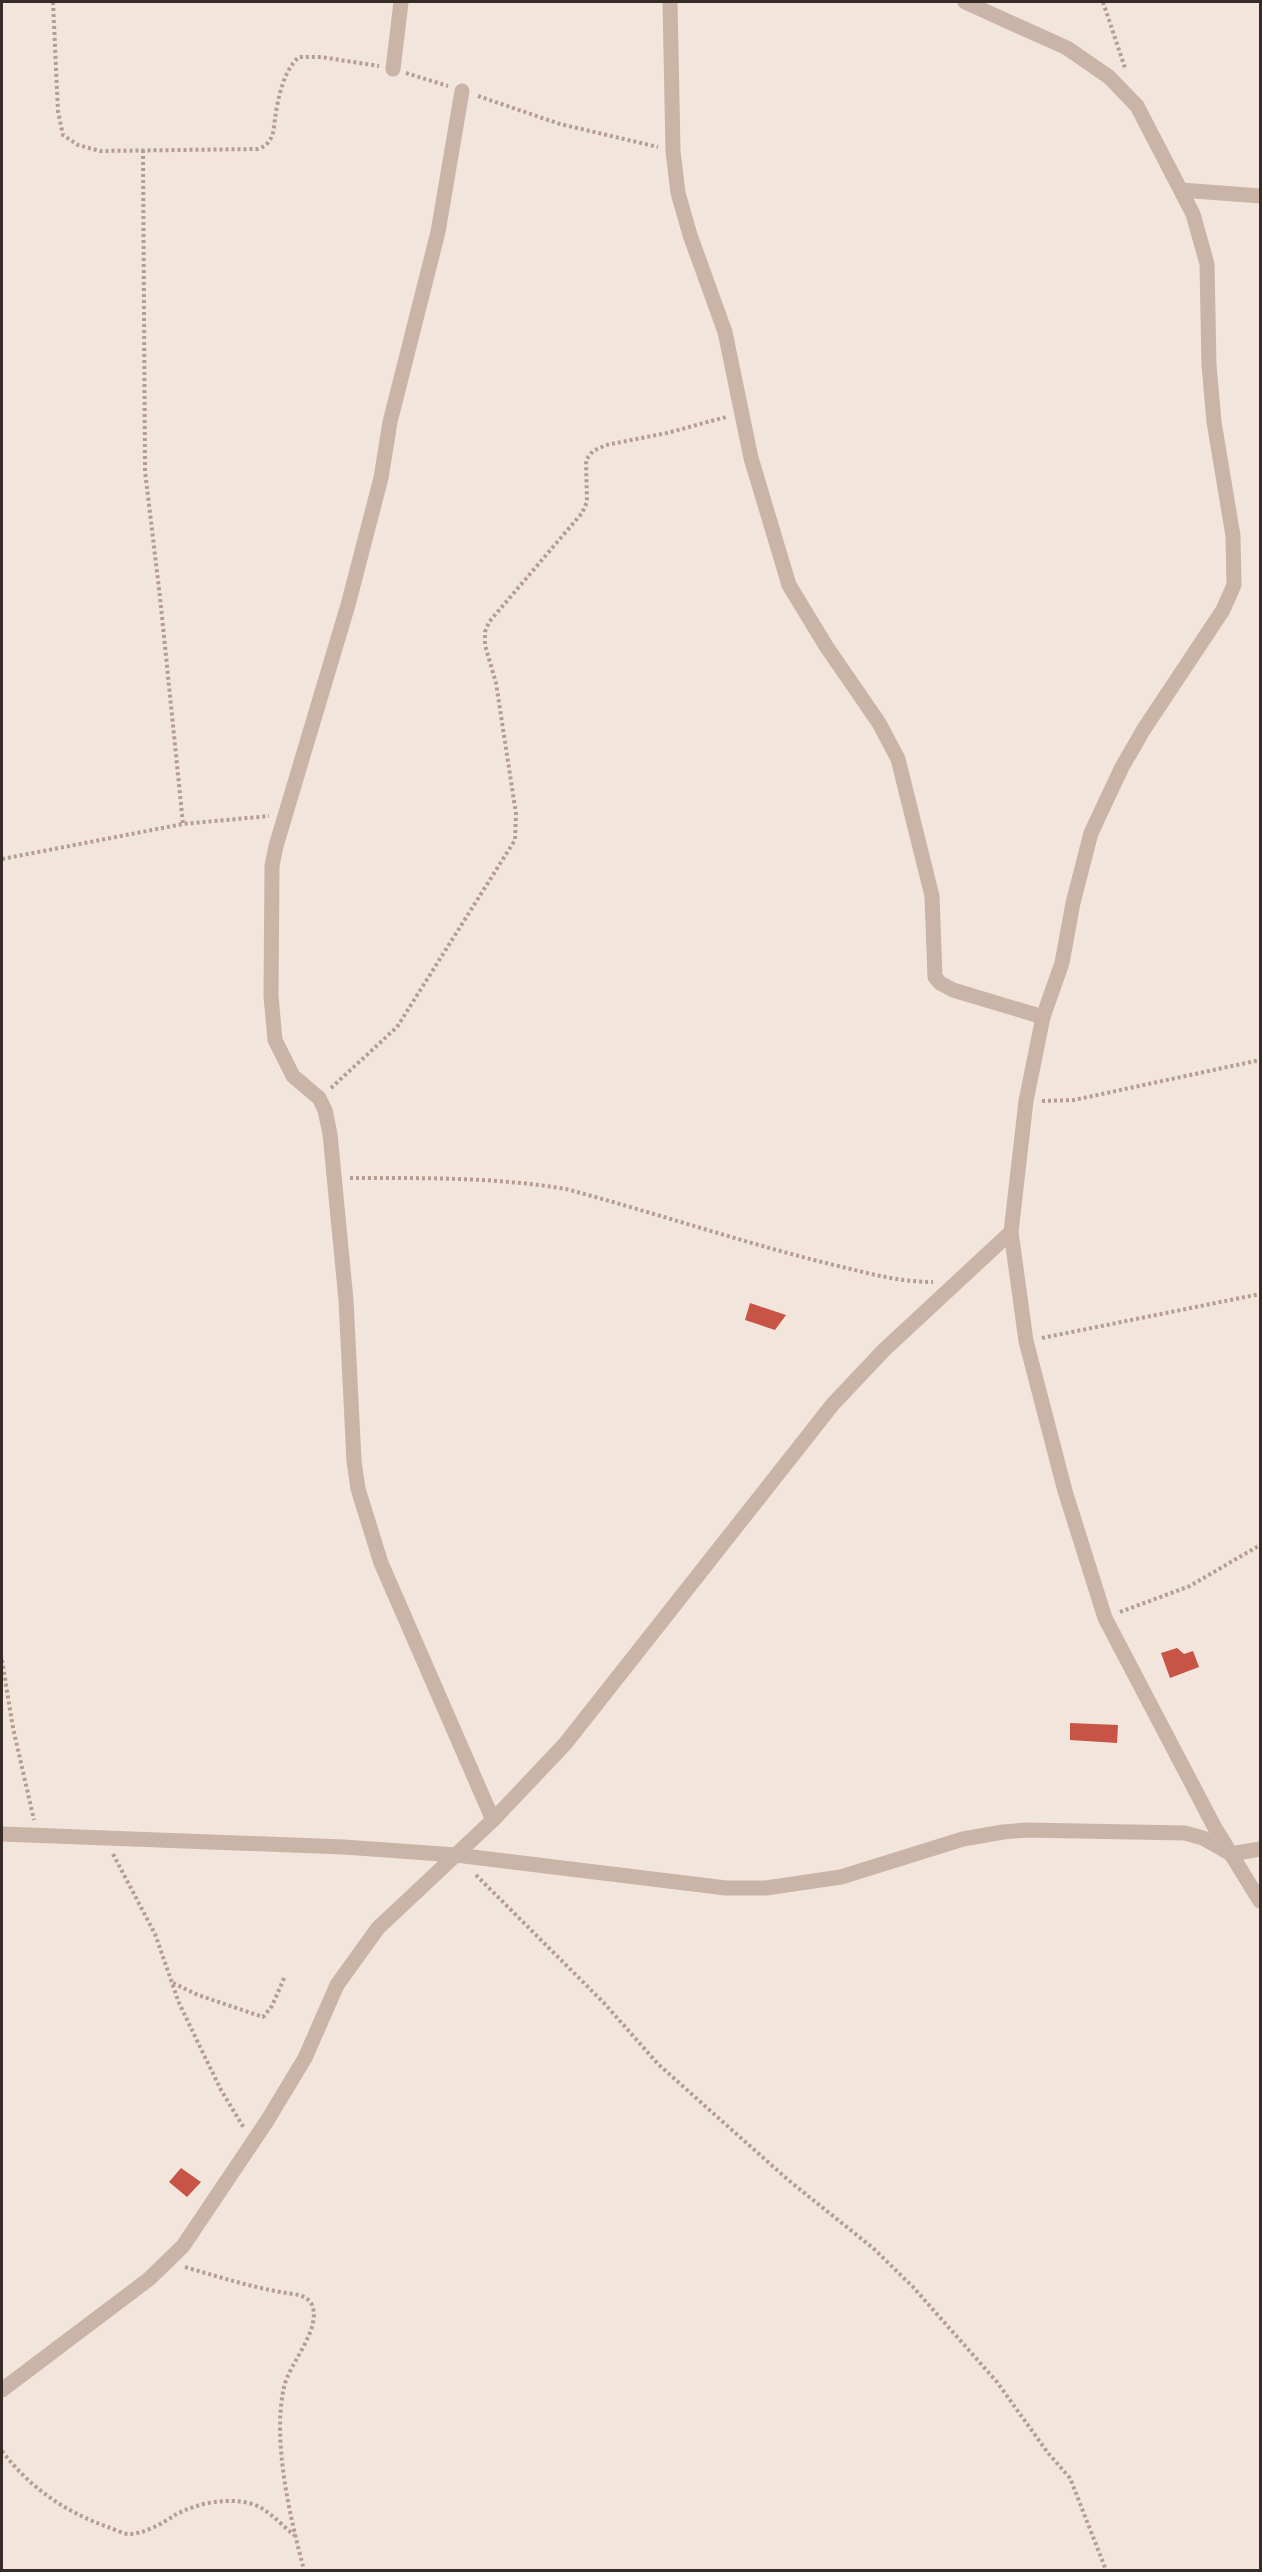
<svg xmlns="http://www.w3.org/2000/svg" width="1262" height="2572" viewBox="0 0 1262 2572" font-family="Karla,sans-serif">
<rect width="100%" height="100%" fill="#f2e5db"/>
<g fill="#c75444">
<path d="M750 1303 786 1315 775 1330 745 1320Z"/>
<path d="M1177 1648 1184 1654 1193 1651 1199 1667 1170 1678 1161 1653Z"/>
<path d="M1070 1723 1118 1725 1117 1743 1070 1740Z"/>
<path d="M181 2168 201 2182 187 2197 169 2182Z"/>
</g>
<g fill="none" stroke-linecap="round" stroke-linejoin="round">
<g stroke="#b69d91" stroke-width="4" stroke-dasharray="3 3" stroke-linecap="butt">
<path d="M53 2 58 112 63 135 78 145 100 151 258 149C263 147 267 145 269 141 274 135 274 126 275 118 278 99 283 71 299 57H321L379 66"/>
<path d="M1103 2 1125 68"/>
<path d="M406 73 448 86"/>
<path d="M478 96 560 124 658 147"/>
<path d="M143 150 145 471 160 597 183 824"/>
<path d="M2 859 183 824 269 816"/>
<path d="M331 1088 397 1027 515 840 516 814 496 683 485 645V632L489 622 582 513 587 502 586 460 593 451 606 445 667 433 726 417"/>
<path d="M1042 1101 1074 1100 1260 1060"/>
<path d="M350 1178C422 1178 496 1177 566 1189 656 1213 744 1243 834 1265 868 1273 898 1282 933 1282"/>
<path d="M1042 1338 1260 1294"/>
<path d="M1120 1612 1190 1586 1260 1545"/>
<path d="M2 1660 13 1728 34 1820"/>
<path d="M113 1854 155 1934 179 2003 203 2053 221 2090 244 2128"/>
<path d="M476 1875 604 2003 658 2064 787 2179 873 2248 913 2287 997 2382 1048 2453 1070 2478 1106 2570"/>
<path d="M173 1983 198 1995 263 2017 272 2006 285 1976"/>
<path d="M185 2267C219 2277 251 2287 286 2293 294 2294 306 2295 311 2303 324 2327 289 2363 284 2387 272 2441 290 2517 304 2570"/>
<path d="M2 2451C29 2487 65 2512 108 2527 114 2529 123 2534 129 2534 144 2534 163 2523 175 2515 198 2502 239 2494 263 2509 274 2516 284 2527 294 2535"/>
</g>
<g stroke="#cab3a7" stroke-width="15">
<path d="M670 2 673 151 678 193 690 235 725 332 751 458 789 585 826 646 879 723 898 759 932 896 935 977 940 983 953 990 1043 1017"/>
<path d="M965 2 1067 48 1109 77 1137 106 1193 214 1207 264 1209 365 1214 422 1233 536 1234 585 1223 610 1144 729 1122 767 1091 833 1073 903 1062 963 1043 1017 1026 1101 1011 1232 1026 1341 1065 1491 1105 1618 1215 1828 1260 1901"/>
<path d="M393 69 401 2"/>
<path d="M462 91 438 232 390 422 381 478 348 605 276 846 272 866 271 996 275 1040 293 1076 319 1098 325 1110 330 1134 346 1300 354 1461 358 1489 381 1563 493 1820"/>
<path d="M1181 190 1260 196"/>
<path d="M2 1834 344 1847 456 1855 726 1888H766L841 1877 963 1839 1003 1832 1026 1830 1185 1833 1203 1838 1231 1854 1260 1849"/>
<path d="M2 2390 149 2279 183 2246 267 2121 305 2058 337 1985 378 1928 493 1820 565 1744 833 1404 884 1350 1011 1232"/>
</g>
</g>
<rect width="1262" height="2572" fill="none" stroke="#372b28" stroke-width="6"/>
</svg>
